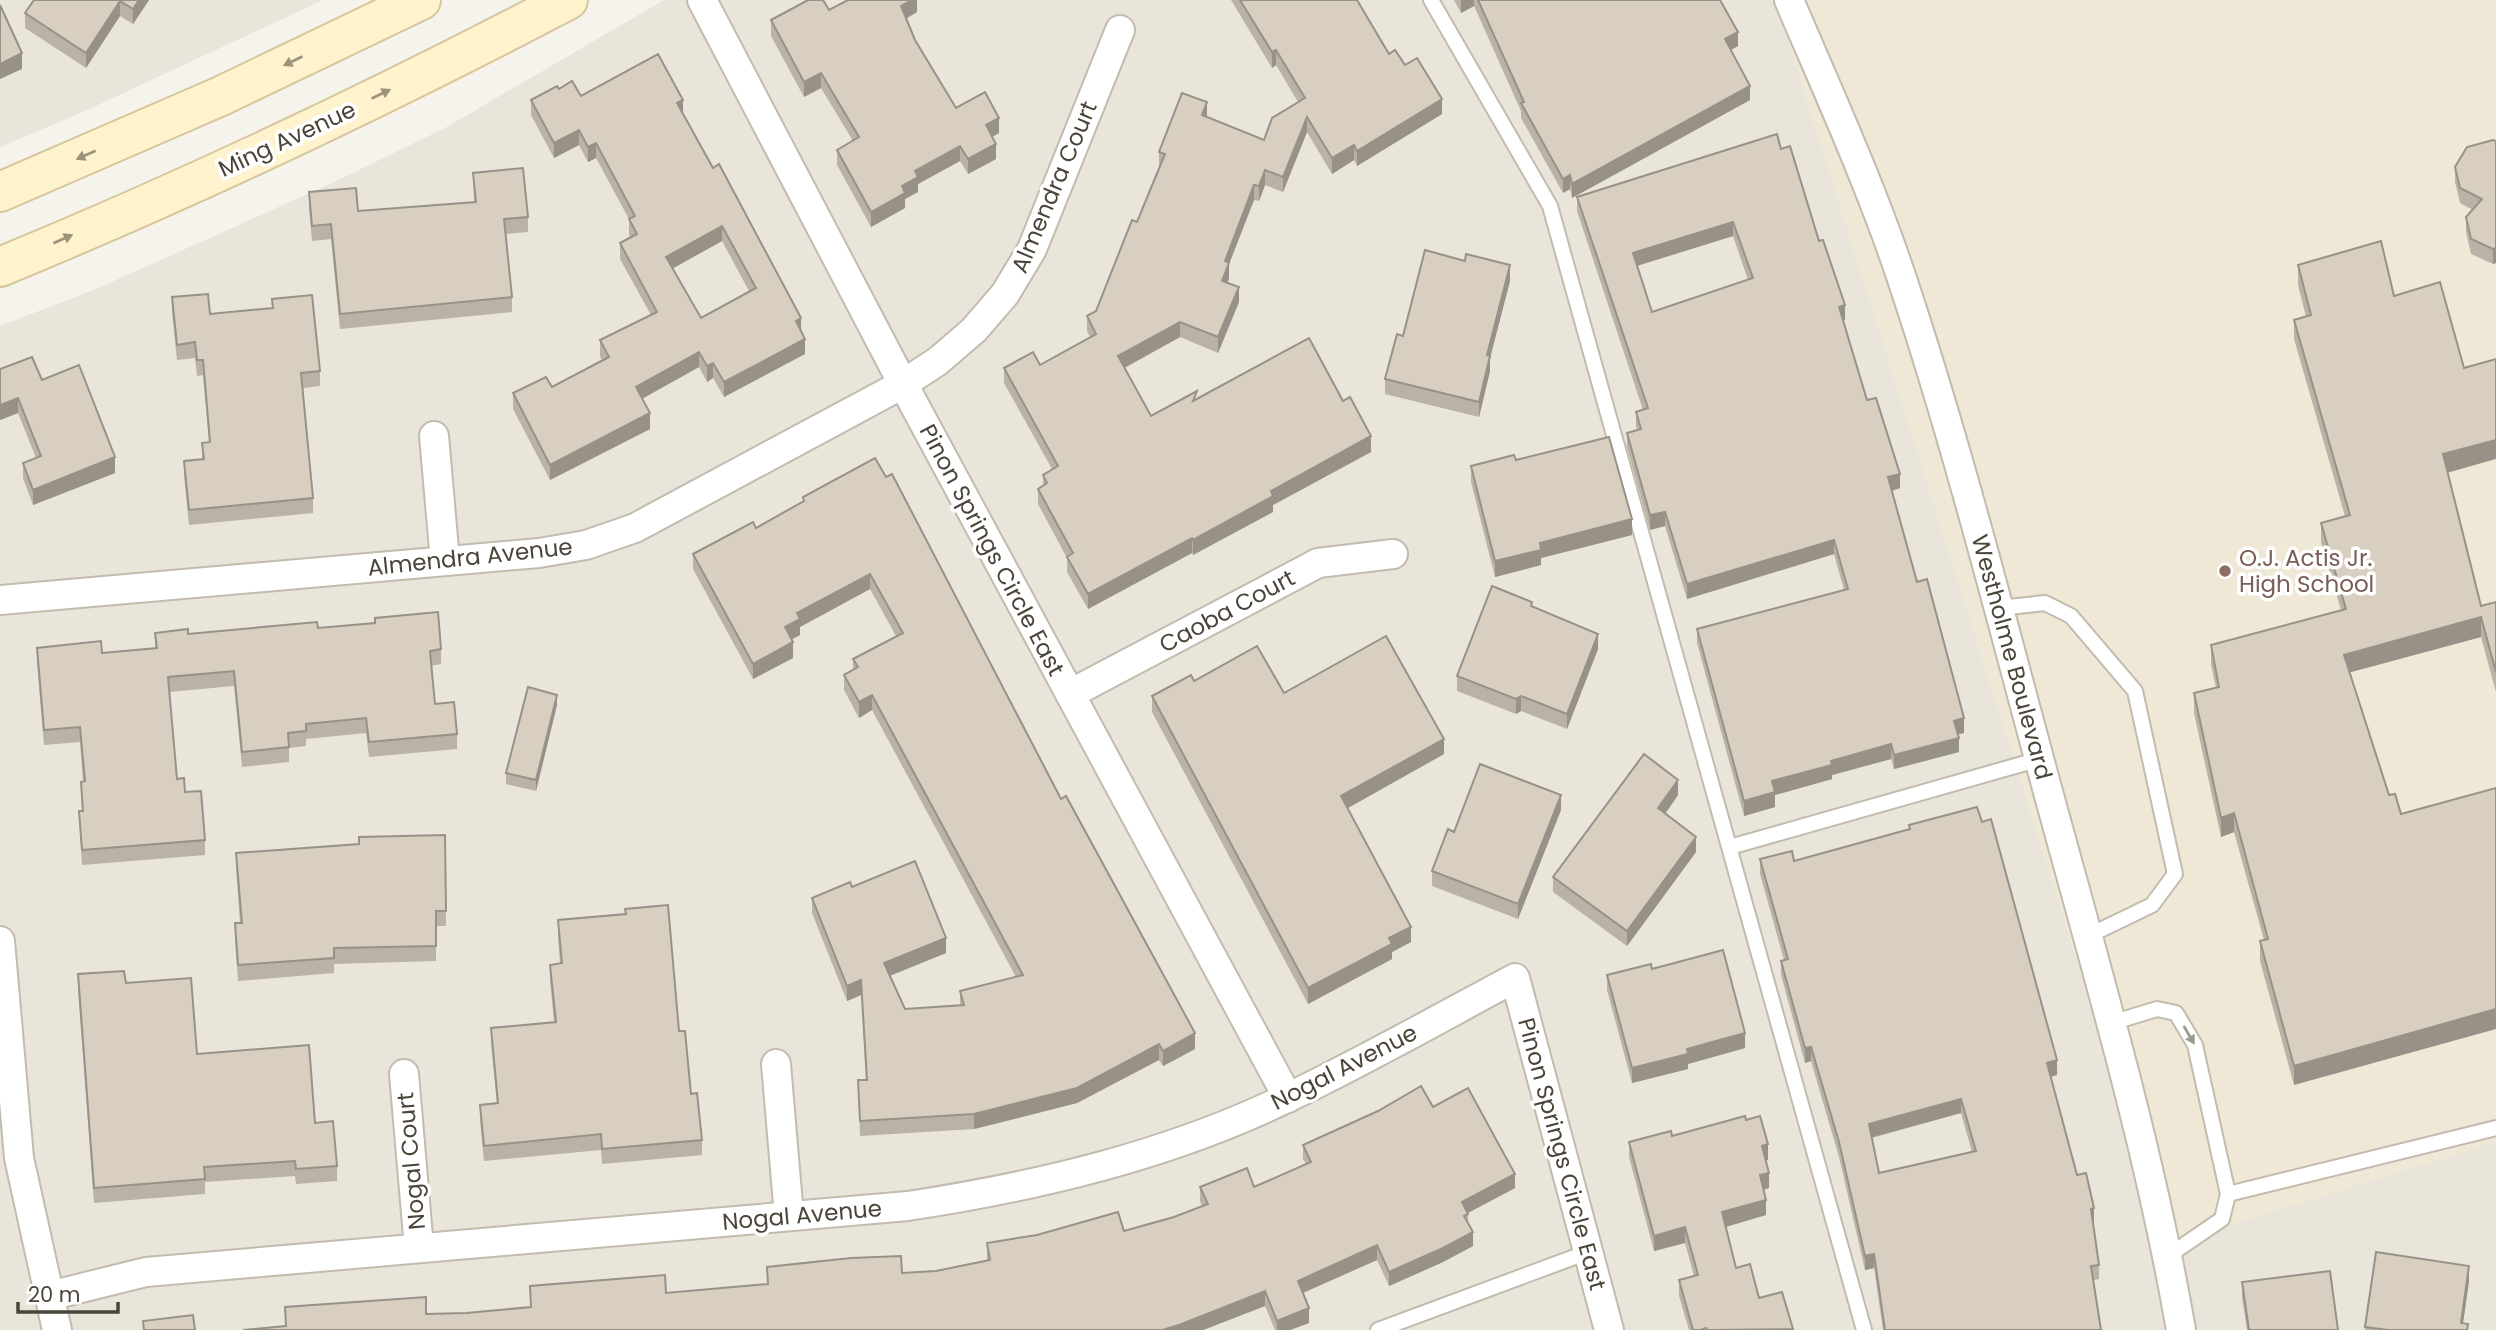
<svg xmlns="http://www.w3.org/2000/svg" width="2496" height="1330" viewBox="0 0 2496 1330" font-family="Poppins,sans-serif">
<rect width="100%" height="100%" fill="#f6f3ec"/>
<g fill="#eae5da">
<path d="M0 0H323L85 111 0 147Z"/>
<path d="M664 0H2496V1330H0V326L96 289 330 184 445 128Z"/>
</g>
<path fill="#efe8d6" d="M1775 0H2496V1142L2166 1245Z"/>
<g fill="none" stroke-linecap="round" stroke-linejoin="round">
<defs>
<g id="lane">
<path d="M1431 0 1550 206 1864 1330"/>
<path d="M1999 608 2045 603 2071 616 2135 691 2175 874 2152 905 2088 936"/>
<path d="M1730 847 2040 759"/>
<path d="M2111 1023 2157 1009 2176 1013 2195 1045 2228 1194 2222 1219 2168 1256"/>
<path d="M2228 1194 2496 1128"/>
<path d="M1378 1330 1588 1252"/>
</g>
<g id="street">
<path d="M702 0 903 384 1288 1098"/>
<path d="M1789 0C1830 96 1874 192 1906 291 1960 455 2002 622 2047 788 2096 968 2149 1146 2181 1330"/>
<path d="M434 436 445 561"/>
<path d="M0 600 539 553 586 545 635 528 903 384 938 361 974 330 1005 294 1032 249 1120 30"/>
<path d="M1070 694 1318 563 1393 554"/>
<path d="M0 941 19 1158 57 1330"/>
<path d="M776 1064 789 1216"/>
<path d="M404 1074 419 1248"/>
<path d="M49 1296 146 1272 908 1206C1039 1186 1170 1155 1289 1097 1366 1060 1440 1018 1515 978L1609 1330"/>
</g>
<g id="secondary">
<path d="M0 192 221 96 421 0"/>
<path d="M0 267C194 187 383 97 568 0"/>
</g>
</defs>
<use href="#lane" stroke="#c2bbae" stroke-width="18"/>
<use href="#street" stroke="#c2bbae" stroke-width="32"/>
<use href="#secondary" stroke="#d6c79b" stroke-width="42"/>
<use href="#lane" stroke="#fff" stroke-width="14"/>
<use href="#street" stroke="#fff" stroke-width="28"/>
<use href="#secondary" stroke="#fff3cd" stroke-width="38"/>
</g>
<g fill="#bab2a6" fill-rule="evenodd">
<path d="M34 0H149L133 24 120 16 86 68 25 28V13Z"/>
<path d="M917 0V12L906 19 915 40 956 108 999 133 992 137 996 159 968 174 960 161 918 184V192L905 199V208L871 227 837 165V150L853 141 821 88 804 97 771 36V20L829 10Z"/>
<path d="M1231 0H1357L1389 54 1405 65 1442 114 1357 166 1354 160 1332 174 1307 132 1283 192 1265 185 1259 201 1254 200 1229 264V278L1228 283 1239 302 1218 353 1180 337 1125 368 1151 416 1197 399 1371 452 1273 505V512L1193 555 1192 553 1088 609 1067 572V558L1038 504V489L1043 486V475L1052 469 1004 383V368L1040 365 1090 337 1087 331V316L1096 311 1137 222 1159 168V152L1207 117 1264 140 1298 102 1276 65 1272 68Z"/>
<path d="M1454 0H1721L1738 46 1731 50 1750 100 1572 198 1570 189 1563 193 1521 118V111L1474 6 1461 13Z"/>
<path d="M559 89 581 96 683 113 801 332 805 354 724 397 713 378 707 382 699 367 642 399 650 429 550 480 513 409V393L552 387 602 360 600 356V340L651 315 620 259V243L630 238 629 234V219L596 158 588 162 579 145 554 158 531 115V100ZM722 241 749 291 701 318 672 269Z"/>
<path d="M2496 141V263L2493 264 2471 254 2466 232V217L2473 210 2460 203 2455 182V167Z"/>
<path d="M1781 149 1819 241 1845 320H1843L1867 400 1900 488 1892 491 1917 582 1964 733 1958 734 1959 752 1894 769 1891 759 1832 775V779L1775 795V807L1744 816 1697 643V629L1844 590 1834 554 1687 599 1665 526 1650 530 1627 447V433L1637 430 1636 426V412L1643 410 1577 211V197ZM1733 236 1748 280 1652 312 1637 266Z"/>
<path d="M473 173 528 217V232L506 234 512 297V312L340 329 331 239 312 241 309 208V192L358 211 474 202Z"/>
<path d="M2298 265 2394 296 2447 472 2481 606 2496 602V692L2481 637 2350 672 2294 1085 2260 961V941L2264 940 2234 832 2221 837 2194 713V693L2216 688 2211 664V645L2341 610 2321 542V523L2345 516 2294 339V320L2306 317 2298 285Z"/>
<path d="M1510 281 1490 356V371L1479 417 1385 394V379L1403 336Z"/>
<path d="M172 297 210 314 272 308V299L320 371V386L303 388 313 498V513L189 525 184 476V461L202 459V443L209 442 203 375 197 376 195 358 177 360 172 312Z"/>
<path d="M0 369 42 380 115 473 33 505 23 478V463L36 458 18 413 0 420Z"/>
<path d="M875 458 1195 1049 1163 1066 1159 1060 1077 1103 974 1129 860 1136 858 1080H866L861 995 847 1001 812 913V898L852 887 946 953 890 976 905 1009 960 1005V991L1016 977 872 710 859 718 844 690V675L853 670V659L896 636 870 589 800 627V635L792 639 793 658 753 679 693 569V554L756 528 803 502V497Z"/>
<path d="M1516 460 1632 535 1541 558V565L1495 577 1471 482V466Z"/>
<path d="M1532 607 1598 649 1567 729 1521 711 1516 714 1457 691V676Z"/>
<path d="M375 618 441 649V664L431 666 435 704 457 734V749L369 757 366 733 306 739V746L289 748V762L242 767 234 686 169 692 177 779 185 792 205 840V855L82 865 79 811H82L81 782H83L80 742 44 745 37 663V648L102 653 155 648V633L188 634 318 628 375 623Z"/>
<path d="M1194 681 1284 693 1444 754 1347 808 1411 942 1392 952V959L1308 1004 1152 712V696Z"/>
<path d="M557 705 536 791 506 784V773Z"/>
<path d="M1678 795 1665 814 1696 852 1627 946 1553 892V877Z"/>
<path d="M1561 810 1518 919 1432 886V871L1454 832Z"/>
<path d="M1909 825 2057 1075 2051 1076 2077 1175 2094 1222 2093 1223 2099 1265V1279L2093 1280 2101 1330H1883L1874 1268 1865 1270 1839 1157 1811 1061 1805 1063 1781 975V961L1784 960 1760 874V859L1794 861 1909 830ZM1961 1113 1972 1152 1879 1173 1872 1138Z"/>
<path d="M445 835 446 926H436V961L334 964V973L238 981 235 939V923H240L236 868V853L359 844Z"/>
<path d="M625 909 679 1031 691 1094 702 1140V1155L602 1164 601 1150 484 1161 480 1120V1105L497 1104 491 1043V1028L554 1022 550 980V965L560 964 558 936V920L625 914Z"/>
<path d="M1652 969 1745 1048 1688 1064V1069L1632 1083 1607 990V975Z"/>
<path d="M78 974 126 983 197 1054 315 1123 337 1166V1181L296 1184 295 1176 205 1182V1194L94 1203 78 990Z"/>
<path d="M1433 1107 1515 1188 1468 1213V1224L1473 1246 1443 1262 1389 1286 1377 1260 1303 1293 1309 1323 1290 1330H1275L1265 1306 1203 1330H243L285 1326V1307L426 1314 466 1313 530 1307V1286L666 1293 767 1284V1267L902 1273 936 1271 987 1261V1243L1124 1231 1174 1217 1202 1206 1200 1201V1187H1254L1306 1164 1303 1159V1145Z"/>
<path d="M1672 1136 1768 1160H1766L1769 1188 1763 1190 1766 1215 1725 1227 1736 1268 1759 1298 1793 1330H1689L1679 1296V1280L1694 1276 1685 1243 1654 1251 1629 1157V1142Z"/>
<path d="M2469 1281 2463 1323 2468 1330H2365V1327Z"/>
<path d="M2242 1282 2338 1330H2247L2242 1298Z"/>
</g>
<g fill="#979187">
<path d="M139 0H149L133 24V9Z"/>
<path d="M912 0H917V12L901 21V6Z"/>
<path d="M1461 0H1474V6L1461 13Z"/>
<path d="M120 1V16L86 68V53Z"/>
<path d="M1738 32V46L1725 53V39Z"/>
<path d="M1276 50V65L1272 68V52Z"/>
<path d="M22 53V69L0 79V64Z"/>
<path d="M821 73V88L804 97V82Z"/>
<path d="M1750 86V100L1572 198V184Z"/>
<path d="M1442 99V114L1357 166V151Z"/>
<path d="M683 100V115L677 103Z"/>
<path d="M1207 102V118L1202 115Z"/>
<path d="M1307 117V132L1283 192V177Z"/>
<path d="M999 118V133L986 140V125Z"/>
<path d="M579 130V145L554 158V143Z"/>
<path d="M596 143V158L588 162V147Z"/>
<path d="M996 144V159L968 174V159Z"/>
<path d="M1354 145V160L1332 174V158Z"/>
<path d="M960 146V161L918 184V192L905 199V208L871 227V212L902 186 915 171Z"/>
<path d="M1265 170V185L1259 201V186Z"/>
<path d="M1570 175V189L1563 193V179Z"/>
<path d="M1254 185V200L1229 264V278L1222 296V281L1225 261Z"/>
<path d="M1733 222V236L1633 267V253Z"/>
<path d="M722 226V241L666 272V257Z"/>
<path d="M2496 248V263L2493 264V249Z"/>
<path d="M1510 265V281L1487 370V355Z"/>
<path d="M1239 287V302L1218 353V337Z"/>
<path d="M1845 305V320L1839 322V307Z"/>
<path d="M801 318V333L796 321Z"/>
<path d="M1180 322V337L1118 371V356Z"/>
<path d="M805 339V354L724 397V382Z"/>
<path d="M699 352V367L636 402V387Z"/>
<path d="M1490 356V371L1479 417V402Z"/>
<path d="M713 363V378L707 382V366Z"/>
<path d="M18 398V413L0 420V405Z"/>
<path d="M650 413V429L550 480V465Z"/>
<path d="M1371 436V452L1273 505V512L1193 555V540L1271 491Z"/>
<path d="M2496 440V459L2443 474V454Z"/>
<path d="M115 457V473L33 505V490Z"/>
<path d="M1900 474V488L1888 492V477Z"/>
<path d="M1665 512V526L1650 530V515Z"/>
<path d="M1632 519V535L1541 558V565L1495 577V561L1540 543Z"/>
<path d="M1192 538V553L1088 609V594Z"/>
<path d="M1834 540V554L1687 599V584Z"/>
<path d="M870 574V589L800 627V635L785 643V627L797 613Z"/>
<path d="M2481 617V637L2344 674V655Z"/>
<path d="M1598 634V649L1567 729V714Z"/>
<path d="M793 642V658L753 679V664Z"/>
<path d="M557 695V705L536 791V780Z"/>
<path d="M872 695V710L859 718V702Z"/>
<path d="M1521 696V711L1516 714V699Z"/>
<path d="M1964 718V733L1954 735V721Z"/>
<path d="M1959 738V752L1894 769V755Z"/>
<path d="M1444 739V754L1341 812V796Z"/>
<path d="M1891 744V759L1832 775V779L1775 795V807L1744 816V801L1772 781 1831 761Z"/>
<path d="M1678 780V795L1658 824V808Z"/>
<path d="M1561 795V810L1518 919V904Z"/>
<path d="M2234 813V832L2221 837V818Z"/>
<path d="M1696 837V852L1627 946V931Z"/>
<path d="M1411 927V942L1392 952V959L1308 1004V988L1389 938Z"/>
<path d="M946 938V953L884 978V963Z"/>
<path d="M861 980V995L847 1001V986Z"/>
<path d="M2496 1009V1029L2294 1085V1066Z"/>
<path d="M1195 1033V1049L1163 1066V1051Z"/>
<path d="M1745 1033V1048L1688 1064V1069L1632 1083V1068L1687 1049Z"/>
<path d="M1159 1044V1060L1077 1103 974 1129V1114Z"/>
<path d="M1811 1047V1061L1805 1063V1048Z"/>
<path d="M2057 1060V1075L2047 1078V1063Z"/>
<path d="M1961 1099V1113L1869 1138V1124Z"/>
<path d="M1768 1144V1160L1762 1161V1146Z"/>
<path d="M1769 1173V1188L1760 1191V1175Z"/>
<path d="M1515 1174V1188L1462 1216V1202Z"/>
<path d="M1766 1200V1215L1722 1228V1212Z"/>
<path d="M2094 1208V1222L2091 1223V1209Z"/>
<path d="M1685 1227V1243L1654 1251V1236Z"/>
<path d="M1473 1232V1246L1443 1262 1389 1286V1272Z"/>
<path d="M1377 1245V1260L1298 1295V1281Z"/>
<path d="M1874 1254V1268L1865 1270V1256Z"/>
<path d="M2469 1266V1281L2462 1330 2461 1323Z"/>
<path d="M1265 1291V1306L1203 1330H1162Z"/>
<path d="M1309 1308V1323L1290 1330H1277V1321Z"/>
</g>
<g fill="#d8cfc1" stroke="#979187" stroke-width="2" fill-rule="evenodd">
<path d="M34 0H139L133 9 120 1 86 53 25 13Z"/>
<path d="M808 0H823L829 10 848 0H912L901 6 915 40 956 108 985 92 999 118 986 125 996 144 968 159 960 146 915 171 918 177 902 186 905 193 871 212 837 150 859 137 821 73 804 82 771 20Z"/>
<path d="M1240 0H1357L1389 54 1395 50 1405 65 1417 58 1442 99 1357 151 1354 145 1332 158 1307 117 1283 177 1265 170 1259 186 1254 185 1225 261 1229 263 1222 281 1239 287 1218 337 1180 322 1118 356 1151 416 1197 391 1193 401 1309 338 1343 401 1350 397 1371 436 1271 491 1273 496 1193 540 1192 538 1088 594 1067 557 1073 553 1038 489 1047 483 1043 475 1058 466 1004 368 1033 352 1040 365 1096 334 1087 316 1096 311 1132 220 1137 222 1165 154 1159 152 1182 93 1207 102 1202 115 1264 140 1272 118 1305 98 1276 50 1272 52Z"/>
<path d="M1478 0H1720L1738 32 1725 39 1750 86 1572 184 1570 175 1563 179 1521 103 1524 102Z"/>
<path d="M0 5 22 53 0 64Z"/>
<path d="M658 54 683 100 677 103 713 168 719 164 801 318 796 321 805 339 724 382 713 363 707 366 699 352 636 387 650 413 550 465 513 393 546 377 552 387 609 357 600 340 657 312 620 243 637 234 629 219 635 216 596 143 588 147 579 130 554 143 531 100 557 86 559 89 572 81 581 96ZM722 226 756 288 701 318 666 257Z"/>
<path d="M1777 134 1781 149 1790 146 1819 241 1823 240 1845 305 1839 307 1867 400 1876 398 1900 474 1888 477 1917 582 1927 579 1964 718 1954 721 1959 738 1894 755 1891 744 1831 761 1832 765 1772 781 1775 792 1744 801 1697 629 1848 589 1834 540 1687 584 1665 512 1650 515 1627 433 1641 429 1636 412 1648 408 1577 197ZM1733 222 1753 278 1652 312 1633 253Z"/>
<path d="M2493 140 2496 141V248L2493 249 2471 239 2466 217 2482 199 2460 188 2455 167 2467 147Z"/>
<path d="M523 168 528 217 504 219 512 297 340 314 331 224 312 226 309 192 356 188 358 211 476 202 473 173Z"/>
<path d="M2381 241 2394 296 2440 282 2464 368 2496 359V440L2443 454 2481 606 2496 602V672L2481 617 2344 655 2389 795 2395 794 2401 814 2496 788V1009L2294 1066 2260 941 2268 939 2234 813 2221 818 2194 693 2219 687 2211 645 2346 609 2321 523 2350 515 2294 320 2311 315 2298 265Z"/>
<path d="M1425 250 1465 261 1466 254 1510 265 1487 355 1490 356 1479 402 1385 379 1397 334 1403 336Z"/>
<path d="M208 294 210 314 273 308 272 299 312 295 320 371 301 373 313 498 189 510 184 461 204 459 202 443 210 442 203 360H197L195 342 177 345 172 297Z"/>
<path d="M32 357 42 380 79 365 115 457 33 490 23 463 41 456 18 398 0 405V369Z"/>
<path d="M1609 437 1632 519 1540 543 1541 550 1495 561 1471 466 1514 455 1516 460Z"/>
<path d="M875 458 886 477 892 474 1061 799 1066 796 1195 1033 1163 1051 1159 1044 1077 1088 974 1114 860 1121 858 1080H867L861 980 847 986 812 898 850 882 852 887 915 861 946 938 884 963 905 1009 964 1005 960 991 1023 975 872 695 859 702 844 675 858 667 853 659 903 633 870 574 797 613 800 619 785 627 793 642 753 664 693 554 753 522 756 528 804 501 803 497Z"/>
<path d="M1492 586 1532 602 1531 606 1598 634 1567 714 1521 696 1516 699 1457 676Z"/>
<path d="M438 612 441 649 430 651 435 704 454 702 457 734 369 742 366 718 306 724V731L288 733 289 747 242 752 234 671 168 677 177 779 184 778 185 792 201 791 205 840 82 850 79 811H83L81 782 85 781 80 727 44 730 37 648 101 641 102 653 157 648 155 633 188 629V634L317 622 318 628 375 623V618Z"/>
<path d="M1386 636 1444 739 1341 796 1411 927 1389 938 1392 944 1308 988 1152 696 1191 675 1194 681 1257 646 1284 693Z"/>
<path d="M528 687 557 695 536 780 506 773Z"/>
<path d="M1644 754 1678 780 1658 808 1696 837 1627 931 1553 877Z"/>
<path d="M1480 764 1561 795 1518 904 1432 871 1448 829 1454 832Z"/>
<path d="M1977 807 1982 822 1991 819 2057 1060 2047 1063 2077 1175 2086 1173 2094 1208 2091 1209 2099 1265 2091 1266 2101 1330H1885L1874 1254 1865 1256 1839 1142 1811 1047 1805 1048 1781 961 1788 959 1760 859 1792 851 1794 861 1910 829 1909 825ZM1961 1099 1976 1151 1879 1173 1869 1124Z"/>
<path d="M445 835 446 911H436V946L334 948V958L238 965 235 923H242L236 853 359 844V837Z"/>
<path d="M668 905 679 1031H685L691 1094 697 1093 702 1140 602 1149 601 1134 484 1146 480 1105 498 1103 491 1028 556 1022 550 965 562 963 558 920 626 914 625 909Z"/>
<path d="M1723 950 1745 1033 1687 1049 1688 1054 1632 1068 1607 975 1651 964 1652 969Z"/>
<path d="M124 971 126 983 191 978 197 1054 309 1045 315 1123 333 1121 337 1166 296 1169 295 1161 204 1167 205 1179 94 1188 78 974Z"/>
<path d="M1421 1086 1433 1107 1468 1088 1515 1174 1462 1202 1468 1214 1464 1216 1473 1232 1443 1248 1389 1272 1377 1245 1298 1281 1309 1308 1277 1321 1265 1291 1179 1325 1162 1330H243L286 1326 285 1307 426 1297V1314L466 1313 531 1307 530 1286 665 1275 666 1293 768 1284 767 1267 851 1258 901 1256 902 1273 936 1271 990 1260 987 1243 1037 1235 1118 1212 1124 1231 1174 1217 1208 1204 1200 1187 1247 1168 1254 1187 1311 1162 1303 1145 1378 1111Z"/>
<path d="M1745 1116 1746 1120 1760 1116 1768 1144 1762 1146 1769 1173 1760 1175 1766 1200 1722 1212 1736 1268 1750 1264 1759 1298 1782 1292 1793 1329 1707 1330 1706 1328 1700 1330H1693L1679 1280 1698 1275 1685 1227 1654 1236 1629 1142 1671 1131 1672 1136Z"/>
<path d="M2376 1252 2469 1266 2461 1323 2468 1324 2467 1330H2388L2365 1327Z"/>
<path d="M2330 1271 2338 1330H2249L2242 1282Z"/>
<path d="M193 1315 195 1330H144L143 1321Z"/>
</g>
<defs><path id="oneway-solid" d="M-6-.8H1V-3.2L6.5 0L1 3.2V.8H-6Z" transform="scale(1.75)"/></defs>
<g fill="#9c937c">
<use href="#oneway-solid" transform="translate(293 61) rotate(154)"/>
<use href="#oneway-solid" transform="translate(381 94) rotate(-26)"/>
<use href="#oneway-solid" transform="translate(86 155) rotate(156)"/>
<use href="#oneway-solid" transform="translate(63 239) rotate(-24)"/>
</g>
<use fill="#9c9892" href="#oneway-solid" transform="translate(2189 1035) rotate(60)"/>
<circle fill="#8d6e63" stroke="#fff" stroke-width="2.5" cx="2225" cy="571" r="7"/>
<g text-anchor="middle" stroke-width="7" stroke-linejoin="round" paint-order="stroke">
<g font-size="23" fill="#4b4439" stroke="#fff">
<text transform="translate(287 139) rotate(-25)" y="8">Ming Avenue</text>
<text transform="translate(1054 187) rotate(-67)" y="8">Almendra Court</text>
<text transform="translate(992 550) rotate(62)" y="8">Pinon Springs Circle East</text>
<text transform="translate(470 557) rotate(-6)" y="8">Almendra Avenue</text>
<text transform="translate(1227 611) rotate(-28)" y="8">Caoba Court</text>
<text transform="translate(2012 657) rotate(75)" y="8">Westholme Boulevard</text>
<text transform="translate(1344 1067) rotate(-27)" y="8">Nogal Avenue</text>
<text transform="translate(1562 1154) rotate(75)" y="8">Pinon Springs Circle East</text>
<text transform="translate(411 1161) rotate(-95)" y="8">Nogal Court</text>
<text transform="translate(802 1215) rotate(-5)" y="8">Nogal Avenue</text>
</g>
<g font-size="23" fill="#785e54" stroke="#fff" text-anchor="start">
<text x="2239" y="566">O.J. Actis Jr.<tspan x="2239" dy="26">High School</tspan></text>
</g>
</g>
<path d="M18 1302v10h100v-10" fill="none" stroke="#4b4439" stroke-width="3.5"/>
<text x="28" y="1302" font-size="21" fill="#4b4439" stroke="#ffffff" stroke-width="5" paint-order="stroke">20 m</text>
</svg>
